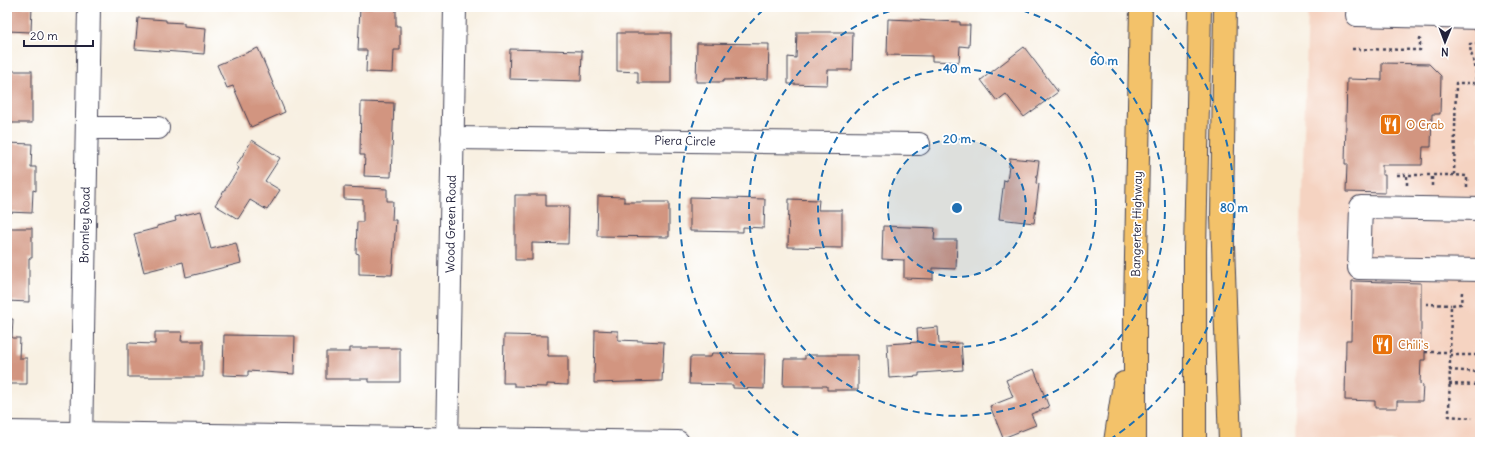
<svg xmlns="http://www.w3.org/2000/svg" width="1487" height="449" viewBox="0 0 1487 449" font-family="Delius,sans-serif">
<rect width="100%" height="100%" fill="#fff"/>
<filter id="ink" filterUnits="userSpaceOnUse"><feTurbulence type="fractalNoise" baseFrequency=".025" numOctaves="2"/><feDisplacementMap in="SourceGraphic" scale="8" xChannelSelector="R" yChannelSelector="G"/><feConvolveMatrix kernelMatrix="1 2 1 2 8 2 1 2 1" color-interpolation-filters="sRGB"/></filter>
<filter id="wash" filterUnits="userSpaceOnUse"><feTurbulence type="fractalNoise" baseFrequency=".012" numOctaves="4" result="noise"/><feDisplacementMap in="SourceGraphic" scale="16" xChannelSelector="R" yChannelSelector="G"/><feGaussianBlur stdDeviation="0.9" result="paint"/><feColorMatrix in="noise" values="0 0 0 0 0 0 0 0 0 0 0 0 0 0 0 0 0 1.4 0 .05"/><feComposite in="paint" operator="in"/></filter>
<g filter="url(#wash)">
<rect width="100%" height="100%" fill="#f8f0e2"/>
<path fill="#f5d3c1" d="M1308 7H1480V442H1294Z"/>
<g id="blocks">
<g fill="#d29580">
<path d="M7 7H32L31 32 7 31Z"/>
<path d="M360 7H396V26H400V50H394L393 73 366 72 367 50H358Z"/>
<path d="M138 18 166 20V22L184 23V26L206 28 204 54 135 49Z"/>
<path d="M888 19 960 22V25H970L969 47 960 46 959 62 932 61V56L887 55Z"/>
<path d="M797 32H853L852 70H828L827 85 788 84V57L796 58Z"/>
<path d="M617 33H671V83H638V72L617 71Z"/>
<path d="M697 43 769 44 768 79 723 80V82H696Z"/>
<path d="M1024 47 1058 92 1024 117 1006 94 997 101 981 80Z"/>
<path d="M258 48 285 112 251 127 233 86 227 88 217 65Z"/>
<path d="M510 49 582 51 581 81 509 79Z"/>
<path d="M1382 63 1429 64 1441 76 1440 114H1432L1431 147H1423L1422 165H1382V175H1385V193L1346 192 1347 164H1345L1347 79 1382 80Z"/>
<rect x="7" y="71" width="25" height="52"/>
<path d="M361 102 394 103 391 177 364 176 365 155H360Z"/>
<path d="M252 140 280 158 265 181 280 190 267 210 250 200 238 219 215 205 239 168 236 166Z"/>
<path d="M7 143 32 144 31 167H36V191L33 190 32 213 7 212Z"/>
<path d="M1010 158 1039 161 1036 183 1039 184 1034 223 999 219 1004 180 1007 181Z"/>
<path d="M344 187 387 189V201H393L392 220H396L392 275 359 274V254L356 253 357 222H363V200L344 199Z"/>
<path d="M515 195H546V206H569L568 244 532 243V260H515Z"/>
<path d="M598 196 624 197V202H669V237L597 236Z"/>
<path d="M690 197 765 199 764 228 743 227V232L690 231Z"/>
<path d="M789 199 819 200 818 210H842V248L788 247Z"/>
<path d="M201 211 211 249 236 243 241 263 186 277 183 262 144 272 134 234 157 228V226L176 221 175 217Z"/>
<path d="M883 226 935 228 934 240H957L956 269 933 268V279L904 278V260L882 259Z"/>
<path d="M7 228H32V258H29V302L7 301Z"/>
<path d="M1352 281 1421 283V344H1425V360H1421L1420 384 1423 385 1422 401H1397V408H1375V401L1345 400 1346 340H1351Z"/>
<path d="M7 319H13L12 338H20L19 358H27V384H7Z"/>
<path d="M938 327 939 344 961 343 963 370 919 373V376L889 378 887 344 918 342 917 329Z"/>
<path d="M595 330 618 331V340L664 342 662 381 594 383Z"/>
<path d="M155 332H182L181 341H203V377H128V343L155 344Z"/>
<path d="M224 335 295 336 294 374 248 371V376L223 375Z"/>
<path d="M504 335 548 336V356H568V385L547 384V387L514 386V383H503Z"/>
<path d="M350 348H400V382H369V379H326V352H350Z"/>
<path d="M712 353 765 354 764 389 733 388V385L689 384 690 357H711Z"/>
<path d="M805 355H858V390H827V386H783L784 359H805Z"/>
<path d="M1034 369 1049 407 1031 414 1036 425 1003 438 990 406 1013 397 1006 380Z"/>
</g>
</g>
</g>
<g filter="url(#ink)">
<use href="#blocks" fill-opacity="0" stroke="#424154" stroke-width="1"/>
<g fill="none" stroke-linecap="round" stroke-linejoin="round">
<defs>
<g id="minor">
<path d="M1358 7 1357 15 1480 18"/>
<path d="M87 128H158"/>
<path d="M452 138 919 144"/>
<path d="M1480 209 1361 207 1359 268 1480 270"/>
<path d="M7 432 678 442"/>
<path d="M81 442 89 7"/>
<path d="M447 442 455 7"/>
</g>
<g id="highway">
<path d="M1225 7 1222 217 1230 442"/>
<path d="M1115 442 1124 383"/>
<path d="M1135 442V307L1141 7"/>
<path d="M1195 442V251L1200 7"/>
</g>
</defs>
<use href="#minor" stroke="#424154" stroke-width="24"/>
<use href="#highway" stroke="#424154" stroke-width="24"/>
<g stroke="#424154" stroke-width="2.5" stroke-dasharray="3 3" stroke-linecap="butt">
<path d="M1352 49 1420 50V38"/>
<path d="M1397 175H1454"/>
<path d="M1407 185V175"/>
<path d="M1432 186V175"/>
<path d="M1467 187V176L1454 175 1456 83H1475C1479 66 1470 59 1470 44H1479"/>
<path d="M1462 292 1461 304 1451 305 1449 414V416L1472 418"/>
<path d="M1426 304 1451 305"/>
<path d="M1425 352H1450"/>
<path d="M1450 355H1480"/>
<path d="M1449 370 1480 372"/>
<path d="M1449 384 1480 385"/>
</g>
<use href="#minor" stroke="#fff" stroke-width="22"/>
<use href="#highway" stroke="#f3c26a" stroke-width="22"/>
</g>
</g>
<circle cx="957" cy="208" r="69" fill="#1f6fb2" fill-opacity=".12"/>
<g fill="none" stroke="#1f6fb2" stroke-width="2" stroke-dasharray="7 5">
<circle cx="957" cy="208" r="69"/>
<circle cx="957" cy="208" r="139"/>
<path d="M1011 7A208 208 0 1 1 903 7"/>
<path d="M808 442A277 277 0 0 1 766 7M1148 7A277 277 0 0 1 1106 442"/>
</g>
<defs>
<symbol id="restaurant-square" viewBox="-11 -11 22 22"><rect x="-9" y="-9" width="18" height="18" rx="4" fill="#e8710a" stroke="#fff"/><path d="M-5-6h1v4h1v-4h1v4h1v-4h1v5L-1.5 .5V6h-2V.5L-5-1ZM5-6V6H3V1.5H1.5Q1.5-4 5-6Z" fill="#fff"/></symbol>
</defs>
<g fill-rule="evenodd">
<use href="#restaurant-square" x="1378" y="112" width="25" height="25"/>
<use href="#restaurant-square" x="1370" y="332" width="25" height="25"/>
</g>
<g text-anchor="middle" stroke-width="3.5" stroke-linejoin="round" paint-order="stroke">
<g font-size="12" fill="#c56008" stroke="#fff" text-anchor="start">
<text x="1406" y="129">O Crab</text>
<text x="1398" y="349">Chili's</text>
</g>
<g font-size="12" fill="#22223b" stroke="#fff">
<text transform="translate(685 141) rotate(1)" y="4">Piera Circle</text>
<text transform="translate(451 224) rotate(-89)" y="4">Wood Green Road</text>
<text transform="translate(1137 224) rotate(-89)" y="4">Bangerter Highway</text>
<text transform="translate(85 225) rotate(-89)" y="4">Bromley Road</text>
</g>
</g>
<circle cx="957" cy="208" r="6" fill="#1f6fb2" stroke="#fff" stroke-width="2"/>
<g font-size="12" text-anchor="middle" font-weight="bold" fill="#1f6fb2" stroke="#fff" stroke-width="3.5" stroke-linejoin="round" paint-order="stroke">
<text x="1104" y="65">60 m</text>
<text x="957" y="73">40 m</text>
<text x="957" y="143">20 m</text>
<text x="1234" y="212">80 m</text>
</g>
<rect width="1487" height="449" fill="none" stroke="#fff" stroke-width="24"/>
<g transform="translate(1445 42) rotate(181)" stroke="#ffffff" stroke-width="3" paint-order="stroke">
<path d="M0-3L7 15L0 10L-7 15Z" fill="#22223b"/>
<text y="-6" font-size="11" font-weight="bold" text-anchor="middle" fill="#22223b">N</text>
</g>
<path d="M24 40v6h69v-6" fill="none" stroke="#22223b" stroke-width="2"/>
<text x="30" y="40" font-size="12" fill="#22223b" stroke="#ffffff" stroke-width="3" paint-order="stroke">20 m</text>
</svg>
